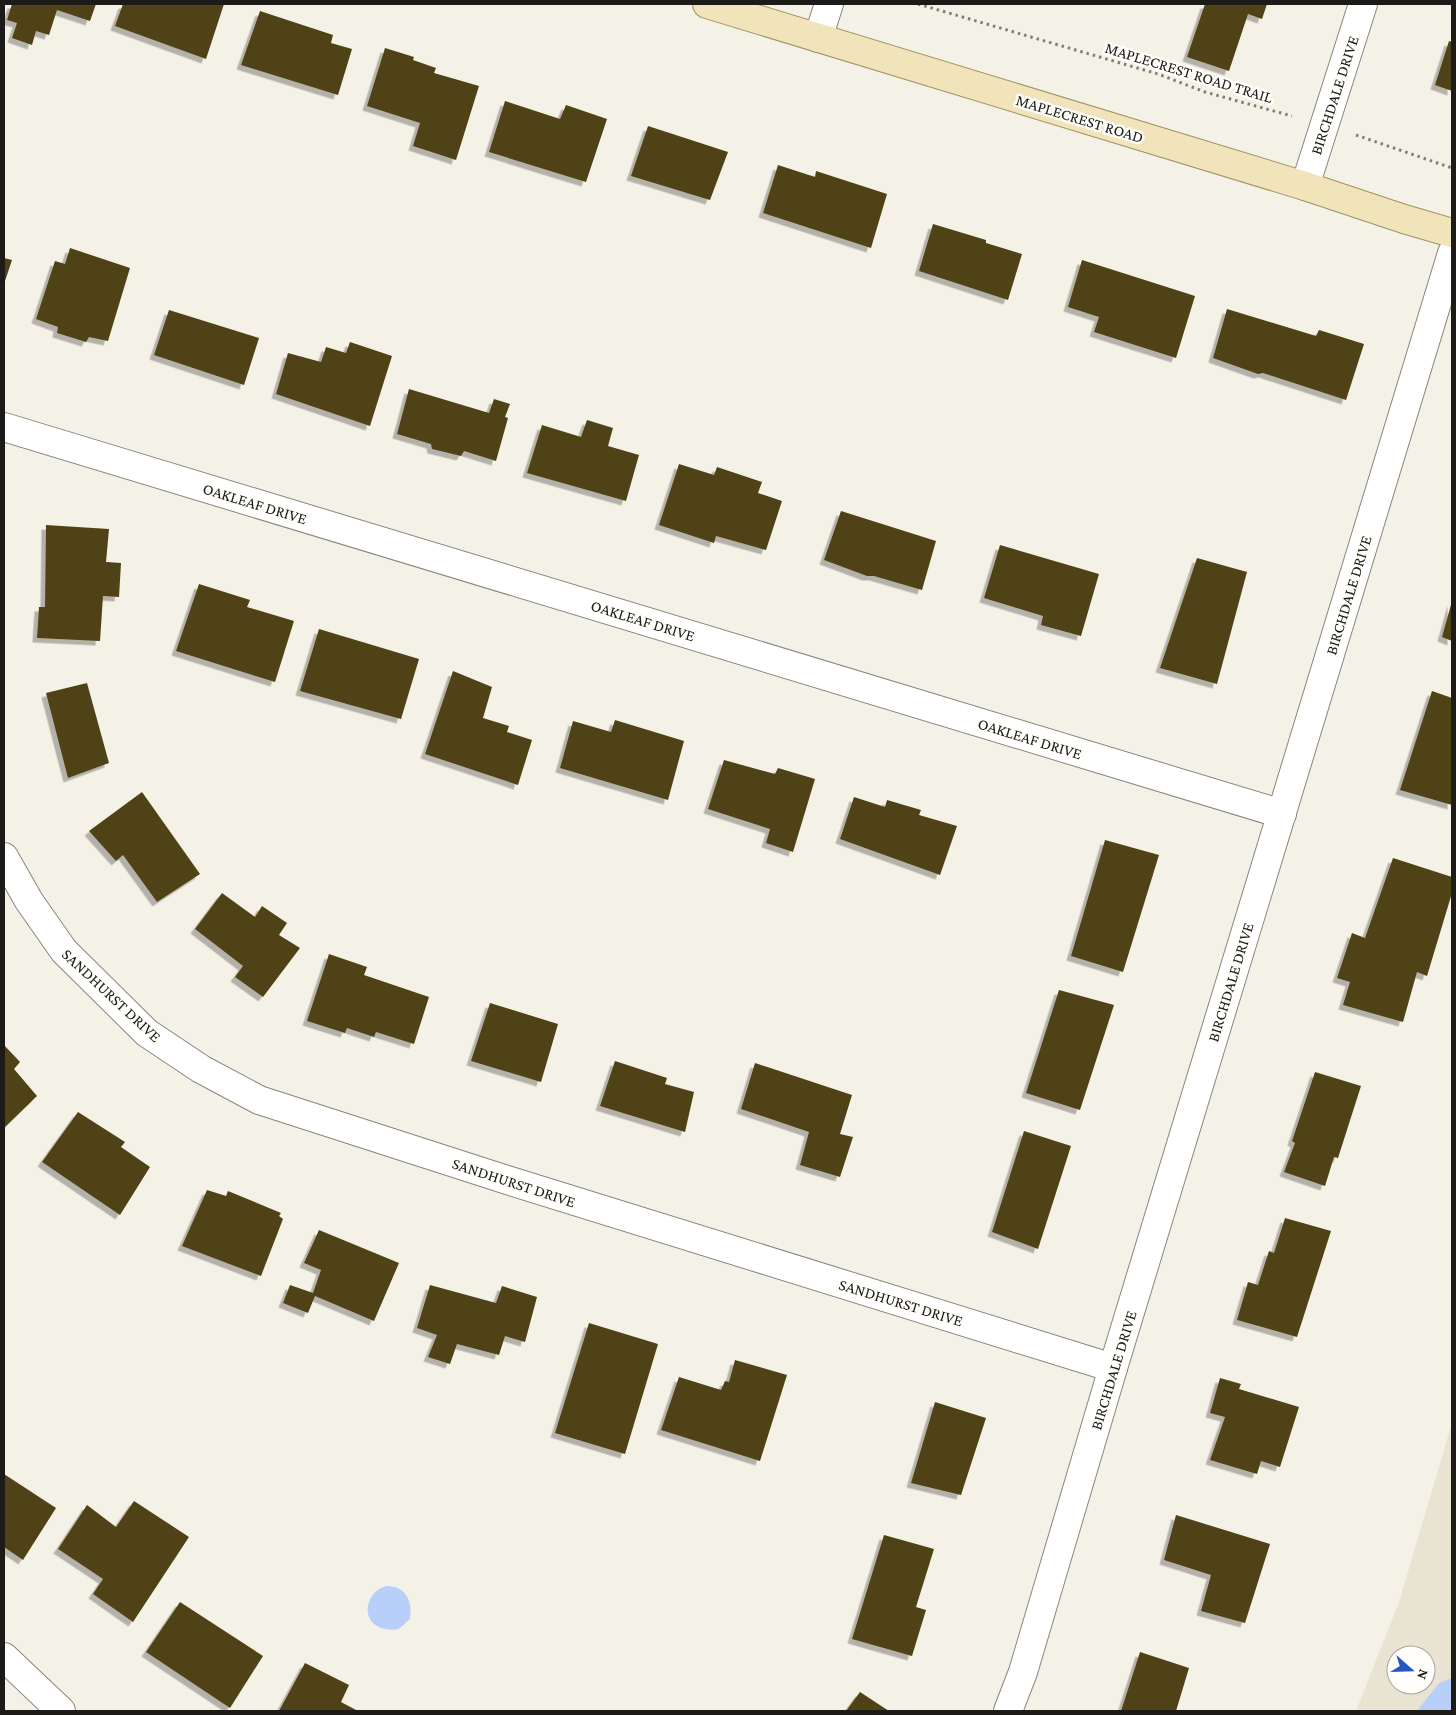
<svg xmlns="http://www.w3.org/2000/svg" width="1456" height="1715" viewBox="0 0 1456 1715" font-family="'Crimson Pro',serif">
<defs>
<filter id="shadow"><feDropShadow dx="-4.5" dy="4.5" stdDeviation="0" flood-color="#0004"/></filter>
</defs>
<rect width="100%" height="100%" fill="#f4f1e6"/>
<path fill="#e9e3d2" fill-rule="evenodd" d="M1452 1423V1711H1356L1399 1602ZM1396 1655H1426V1685H1396Z"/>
<g fill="#b8cffa">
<path d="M387 1586C406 1586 413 1602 410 1619 406 1622 402 1627 398 1629 394 1630 390 1630 386 1629 359 1625 364 1591 387 1586Z"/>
<path d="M1452 1678V1711H1417L1439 1683Z"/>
</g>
<g fill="#504214" filter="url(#shadow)">
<path d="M12 4H96L90 21 57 10 49 35 36 31 32 45 12 38 17 23 7 20Z"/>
<path d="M123 4H224L206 59 115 26Z"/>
<path d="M1205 4H1267L1262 19 1248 14 1229 71 1187 57Z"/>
<path d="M260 11 333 35 331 43 352 49 338 95 241 65Z"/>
<path d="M1449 41 1452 42V91L1435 85Z"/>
<path d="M385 48 414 57 413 60 436 68 434 73 479 86 456 160 413 146 420 123 367 106Z"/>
<path d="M505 101 560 119 566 105 607 119 586 182 489 152Z"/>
<path d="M648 126 728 152 710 200 631 176Z"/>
<path d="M778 165 815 177 816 171 887 194 871 248 763 213Z"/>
<path d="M933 224 986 240V243L1022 254 1008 300 919 271Z"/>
<path d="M70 248 130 268 108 341 89 337 86 342 57 333 58 327 36 319 55 261 65 264Z"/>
<path d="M4 258 12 260 4 284Z"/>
<path d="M1082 260 1195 296 1176 358 1094 332 1099 317 1068 307Z"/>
<path d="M1227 309 1316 336 1319 330 1364 344 1346 400 1263 373 1258 374 1213 358Z"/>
<path d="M169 310 259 338 244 385 154 355Z"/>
<path d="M350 342 392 356 370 426 276 394 288 353 321 362 326 347 346 353Z"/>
<path d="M409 389 489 413 494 399 510 404 505 417 508 418 496 461 464 451 461 456 432 449 431 444 397 434Z"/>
<path d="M587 420 613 428 608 446 639 455 626 501 527 473 542 425 581 437Z"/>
<path d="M679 464 714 475 717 467 762 482 758 493 782 501 766 550 716 536 714 543 659 525Z"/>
<path d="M841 511 936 541 922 590 874 576H867L824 560Z"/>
<path d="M46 525 109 529 106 562 121 563 119 597 103 596 100 641 37 638 39 607H45Z"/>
<path d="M1000 545 1099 574 1081 636 1041 625 1043 616 984 598Z"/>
<path d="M1197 558 1247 572 1217 684 1160 668Z"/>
<path d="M199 584 250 600 247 607 294 621 275 682 176 651Z"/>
<path d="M1452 601V641L1442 637Z"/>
<path d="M319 629 419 659 401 719 300 691Z"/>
<path d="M453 671 492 687 483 718 509 726 507 732 532 740 518 785 425 754Z"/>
<path d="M87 683 109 763 68 778 46 693Z"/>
<path d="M1432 691 1452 698V805L1400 790Z"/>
<path d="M615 720 684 741 668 800 560 768 573 721 611 732Z"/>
<path d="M724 760 775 774 778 768 815 779 793 852 766 843 770 829 708 809Z"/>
<path d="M142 792 200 874 157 902 123 855 116 861 89 831Z"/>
<path d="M854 797 885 807 887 800 921 810 919 815 957 826 940 875 840 839Z"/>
<path d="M1105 840 1159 855 1123 972 1071 956Z"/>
<path d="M1393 858 1452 877V893L1427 976 1417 972 1403 1022 1343 1005 1350 982 1337 978 1352 933 1365 938Z"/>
<path d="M222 893 255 917 262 906 287 923 279 935 300 948 263 997 235 977 243 966 195 929Z"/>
<path d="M329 954 367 967 364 975 429 997 414 1044 376 1032 374 1037 347 1028 345 1033 307 1021Z"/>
<path d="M1059 990 1114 1005 1080 1110 1026 1093Z"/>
<path d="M490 1003 558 1024 541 1082 471 1061Z"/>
<path d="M4 1045 20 1062 14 1069 37 1096 5 1127Z"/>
<path d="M615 1061 667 1078 665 1084 694 1092 685 1132 600 1106Z"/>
<path d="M755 1063 852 1095 840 1134 853 1137 840 1177 800 1165 809 1132 741 1109Z"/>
<path d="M1315 1072 1361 1086 1338 1158 1334 1157 1325 1186 1284 1172 1295 1143 1292 1141Z"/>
<path d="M78 1112 125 1142 121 1147 150 1167 120 1215 42 1162Z"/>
<path d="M1024 1131 1071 1146 1038 1249 992 1232Z"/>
<path d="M207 1190 226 1196 228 1191 281 1213 279 1216 283 1219 261 1276 182 1246Z"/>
<path d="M1285 1218 1331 1231 1297 1337 1237 1320 1248 1282 1258 1285 1269 1251 1274 1253Z"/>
<path d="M319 1230 399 1263 374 1321 315 1296 308 1313 283 1303 290 1285 313 1293 321 1270 304 1263Z"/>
<path d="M430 1285 496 1303 502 1286 537 1297 525 1342 505 1336 499 1355 457 1344 450 1364 428 1357 437 1335 417 1328Z"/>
<path d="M589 1323 658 1344 625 1454 555 1433Z"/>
<path d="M735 1360 787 1375 760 1461 661 1430 679 1377 721 1390 725 1381 729 1382Z"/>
<path d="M1220 1378 1241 1384 1239 1389 1299 1407 1280 1467 1261 1461 1257 1474 1210 1460 1225 1417 1210 1413Z"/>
<path d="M935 1402 986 1418 961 1495 911 1483Z"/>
<path d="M4 1474 56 1508 23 1560 4 1547Z"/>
<path d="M134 1501 189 1537 133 1622 93 1594 103 1579 58 1549 87 1505 116 1527Z"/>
<path d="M1176 1515 1270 1544 1245 1623 1201 1611 1211 1575 1164 1560Z"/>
<path d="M884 1535 934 1549 916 1607 926 1610 912 1656 852 1639Z"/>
<path d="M180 1602 263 1656 230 1708 146 1652Z"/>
<path d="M1140 1652 1189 1668 1176 1711H1121Z"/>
<path d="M305 1663 349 1685 341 1702 358 1711H279Z"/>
<path d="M860 1692 889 1711H846Z"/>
</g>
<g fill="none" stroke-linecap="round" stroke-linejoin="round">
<defs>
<g id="street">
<path d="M818 38 829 4"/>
<path d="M1305 186 1363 4"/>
<path d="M4 427 1282 814"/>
<path d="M4 857 29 901 64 951 147 1033 201 1069 259 1100 504 1179 1113 1368"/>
<path d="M4 1657 61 1711"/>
<path d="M1008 1711 1023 1672 1113 1368 1452 253"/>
</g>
<path id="primary" d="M707 4 1305 186 1404 219 1452 233"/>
</defs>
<use href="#street" stroke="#89867d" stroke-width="30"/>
<use href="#primary" stroke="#a19263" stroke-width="30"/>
<g stroke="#807e76" stroke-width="3" stroke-dasharray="2.5 4" stroke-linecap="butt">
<path d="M918 4 1158 74 1205 92 1292 116"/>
<path d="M1356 135 1452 168"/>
</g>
<use href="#street" stroke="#fff" stroke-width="28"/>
<use href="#primary" stroke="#f1e4ba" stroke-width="28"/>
</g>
<g text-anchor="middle" stroke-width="5" stroke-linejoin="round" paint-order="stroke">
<g font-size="16" fill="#1c1b17" stroke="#fffefa">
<text transform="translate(1189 72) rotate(17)" y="6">MAPLECREST ROAD TRAIL</text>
<text transform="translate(1334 95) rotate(-72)" y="6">BIRCHDALE DRIVE</text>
<text transform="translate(1080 118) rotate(17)" y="6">MAPLECREST ROAD</text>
<text transform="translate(255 503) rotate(17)" y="6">OAKLEAF DRIVE</text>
<text transform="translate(1348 595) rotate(-73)" y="6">BIRCHDALE DRIVE</text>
<text transform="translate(643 620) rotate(17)" y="6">OAKLEAF DRIVE</text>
<text transform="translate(1030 738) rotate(17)" y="6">OAKLEAF DRIVE</text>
<text transform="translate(1230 982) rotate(-73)" y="6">BIRCHDALE DRIVE</text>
<text transform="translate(112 995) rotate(43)" y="6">SANDHURST DRIVE</text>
<text transform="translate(514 1182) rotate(18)" y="6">SANDHURST DRIVE</text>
<text transform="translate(901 1302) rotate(17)" y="6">SANDHURST DRIVE</text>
<text transform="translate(1113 1370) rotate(-73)" y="6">BIRCHDALE DRIVE</text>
</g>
</g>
<rect width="1456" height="1715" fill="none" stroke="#1c1b17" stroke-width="10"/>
<g transform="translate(1411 1670) rotate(110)"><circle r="24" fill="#fffefa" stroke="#a4a39f"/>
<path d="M0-4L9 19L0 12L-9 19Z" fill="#2656c4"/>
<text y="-8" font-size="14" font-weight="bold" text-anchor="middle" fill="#1c1b17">N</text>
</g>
</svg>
